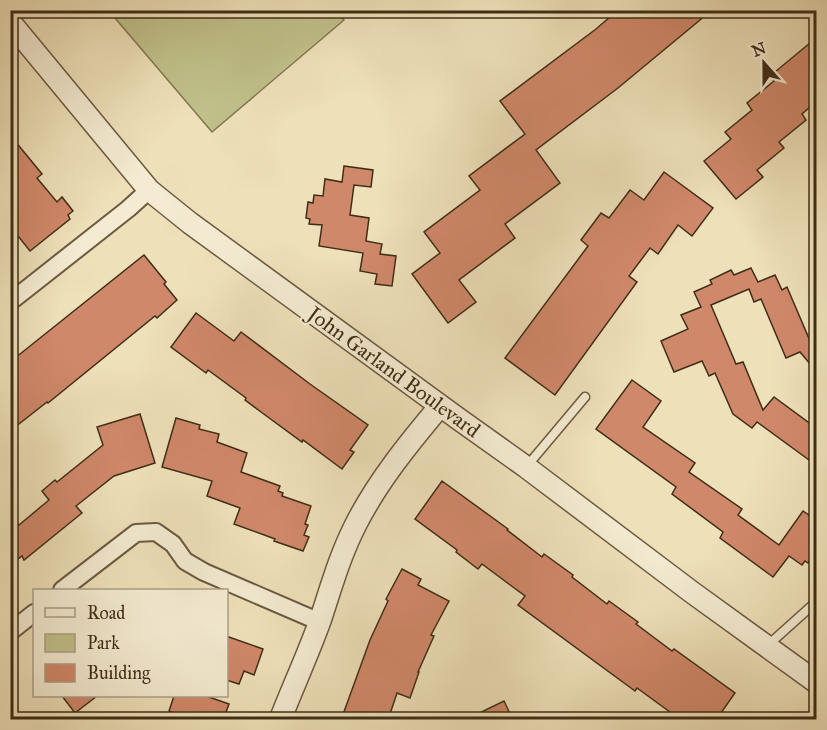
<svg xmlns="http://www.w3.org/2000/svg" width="827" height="730" viewBox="0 0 827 730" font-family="'IM FELL Great Primer',serif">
<rect width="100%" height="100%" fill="#eee0b9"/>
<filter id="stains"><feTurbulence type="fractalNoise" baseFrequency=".00333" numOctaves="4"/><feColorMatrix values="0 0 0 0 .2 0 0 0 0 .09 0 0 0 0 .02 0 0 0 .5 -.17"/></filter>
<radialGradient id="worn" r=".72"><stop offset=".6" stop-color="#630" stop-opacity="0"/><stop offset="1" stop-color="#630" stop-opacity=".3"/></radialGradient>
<path fill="#c0c08a" stroke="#807750" stroke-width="1.5" d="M336 11 344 20 212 132 109 11Z"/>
<g fill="#d0886a" stroke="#3f2e17" stroke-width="1.5">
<path d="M618 10H712L618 88 536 150 560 183 505 224 515 238 459 280 476 302 448 323 412 274 440 253 424 232 480 190 469 176 525 134 500 101 596 29Z"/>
<path d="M816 38V102L802 114 806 120 779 142 784 148 757 170 763 177 736 199 704 161 731 139 725 132 752 110 747 103 774 81 770 76Z"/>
<path d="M10 135 42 174 37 178 57 202 62 197 73 211 68 215 70 219 30 251 10 226Z"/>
<path d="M344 166 373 170 371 187 354 185 350 215 369 218 366 241 382 244 380 254 396 256 392 286 375 284 377 274 360 271 363 253 319 246 322 225 309 224 310 219 306 218 308 202 313 203 314 195 323 196 325 179 342 182Z"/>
<path d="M664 172 713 208 692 236 678 225 658 254 650 248 629 276 637 282 555 395 505 358 588 246 581 240 601 213 609 218 630 190 644 200Z"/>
<path d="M144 255 166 282 164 284 177 300 157 318 155 316 48 403 47 402 10 431V362Z"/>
<path d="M751 268 758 282 775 275 782 290 787 287 816 355V371L800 352 786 358 761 299 754 302 749 289 711 305 736 364 743 362 763 410 774 397 816 428V449L809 460 757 422 752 428 733 414 715 373 709 376 702 361 674 372 661 341 688 329 681 315 701 307 694 292 712 284 710 280 731 270 734 275Z"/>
<path d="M196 313 234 341 241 332 310 384 368 425 350 450 354 452 342 469 303 440 302 442 261 412 245 400 246 398 208 370 206 373 171 347Z"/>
<path d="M632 380 661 401 643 427 695 463 689 472 742 509 738 515 779 545 803 511 816 520V552L808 563 805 561 802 565 789 556 773 577 720 538 723 532 672 494 676 487 596 429Z"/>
<path d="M140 414 155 463 114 476 76 506 82 513 24 560 22 556 10 565V515L19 525 49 500 42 491 55 480 57 482 103 445 97 427Z"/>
<path d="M176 418 200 425 199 429 219 434 217 442 247 453 241 472 280 486 278 491 283 493 282 496 311 506 305 524 308 525 304 535 309 537 303 551 274 541 275 539 234 524 240 508 207 496 212 481 162 467Z"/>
<path d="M442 481 508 529 507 530 542 557 544 554 573 575 572 577 607 604 609 601 638 622 636 624 672 651 674 649 735 693 716 720H681L637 688 635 691 518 605 525 596 482 564 478 569 456 552 457 550 415 519Z"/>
<path d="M402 569 421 579 418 585 449 601 431 635 434 636 418 672H419L410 698 397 693 388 720H341L370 640 388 601 386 599Z"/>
<path d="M226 636 263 649 254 675 244 671 239 684 226 680Z"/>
<path d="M62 696H97L75 713Z"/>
<path d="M174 696H206L229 704 223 720H191L169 711Z"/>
<path d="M504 701 513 720H465Z"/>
</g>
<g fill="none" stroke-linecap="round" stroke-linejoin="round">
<defs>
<g id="service">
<path d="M527 466 585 397"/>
<path d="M767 646 816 602"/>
</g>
<g id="minor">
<path d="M10 302 128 209 149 190"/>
<path d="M62 590 136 533 156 532 173 544 185 561 204 572 320 622"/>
<path d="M10 632 34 613"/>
</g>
<g id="tertiary">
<path d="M10 22 149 190 190 223 460 420 526 467 693 593 816 682"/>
<path d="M280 720C293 687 308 654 320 621 331 588 339 558 355 526 377 482 409 443 440 406"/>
</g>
</defs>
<use href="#service" stroke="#6b5a40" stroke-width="11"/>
<use href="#minor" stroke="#6b5a40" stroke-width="20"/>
<use href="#tertiary" stroke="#6b5a40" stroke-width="24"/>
<use href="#service" stroke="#f4ebd2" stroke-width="8"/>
<use href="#minor" stroke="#f4ebd2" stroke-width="16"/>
<use href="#tertiary" stroke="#f4ebd2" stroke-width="21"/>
</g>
<g text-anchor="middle" stroke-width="4.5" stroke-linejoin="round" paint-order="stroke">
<g font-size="21" fill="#3f2e17" stroke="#f4ebd2">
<text transform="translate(394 372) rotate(36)" y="7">John Garland Boulevard</text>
</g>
</g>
<rect width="827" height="730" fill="none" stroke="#eee0b9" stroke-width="36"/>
<rect x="12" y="12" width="803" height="706" fill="none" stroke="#3f2e17" stroke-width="3"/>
<rect x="18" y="18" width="791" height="694" fill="none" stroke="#3f2e17" stroke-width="1.5"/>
<rect x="33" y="589" width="195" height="108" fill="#f4ebd2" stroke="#ac9f87" stroke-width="1.5"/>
<rect x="45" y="608" width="30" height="9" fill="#f4ebd2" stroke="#ac9f87" stroke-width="1.5"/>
<text x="87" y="619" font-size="18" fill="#3f2e17">Road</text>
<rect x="45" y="634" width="30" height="18" fill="#c0c08a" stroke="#ac9f87" stroke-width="1.5"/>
<text x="87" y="649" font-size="18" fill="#3f2e17">Park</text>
<rect x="45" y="664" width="30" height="18" fill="#d0886a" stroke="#ac9f87" stroke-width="1.5"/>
<text x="87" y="679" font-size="18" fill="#3f2e17">Building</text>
<g transform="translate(764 63) rotate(339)" stroke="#f4ebd2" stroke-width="4.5" paint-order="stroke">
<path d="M0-4.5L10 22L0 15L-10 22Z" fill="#3f2e17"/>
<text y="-9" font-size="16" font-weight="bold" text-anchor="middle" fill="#3f2e17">N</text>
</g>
<rect width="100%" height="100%" filter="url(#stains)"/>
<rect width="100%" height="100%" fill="url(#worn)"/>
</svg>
